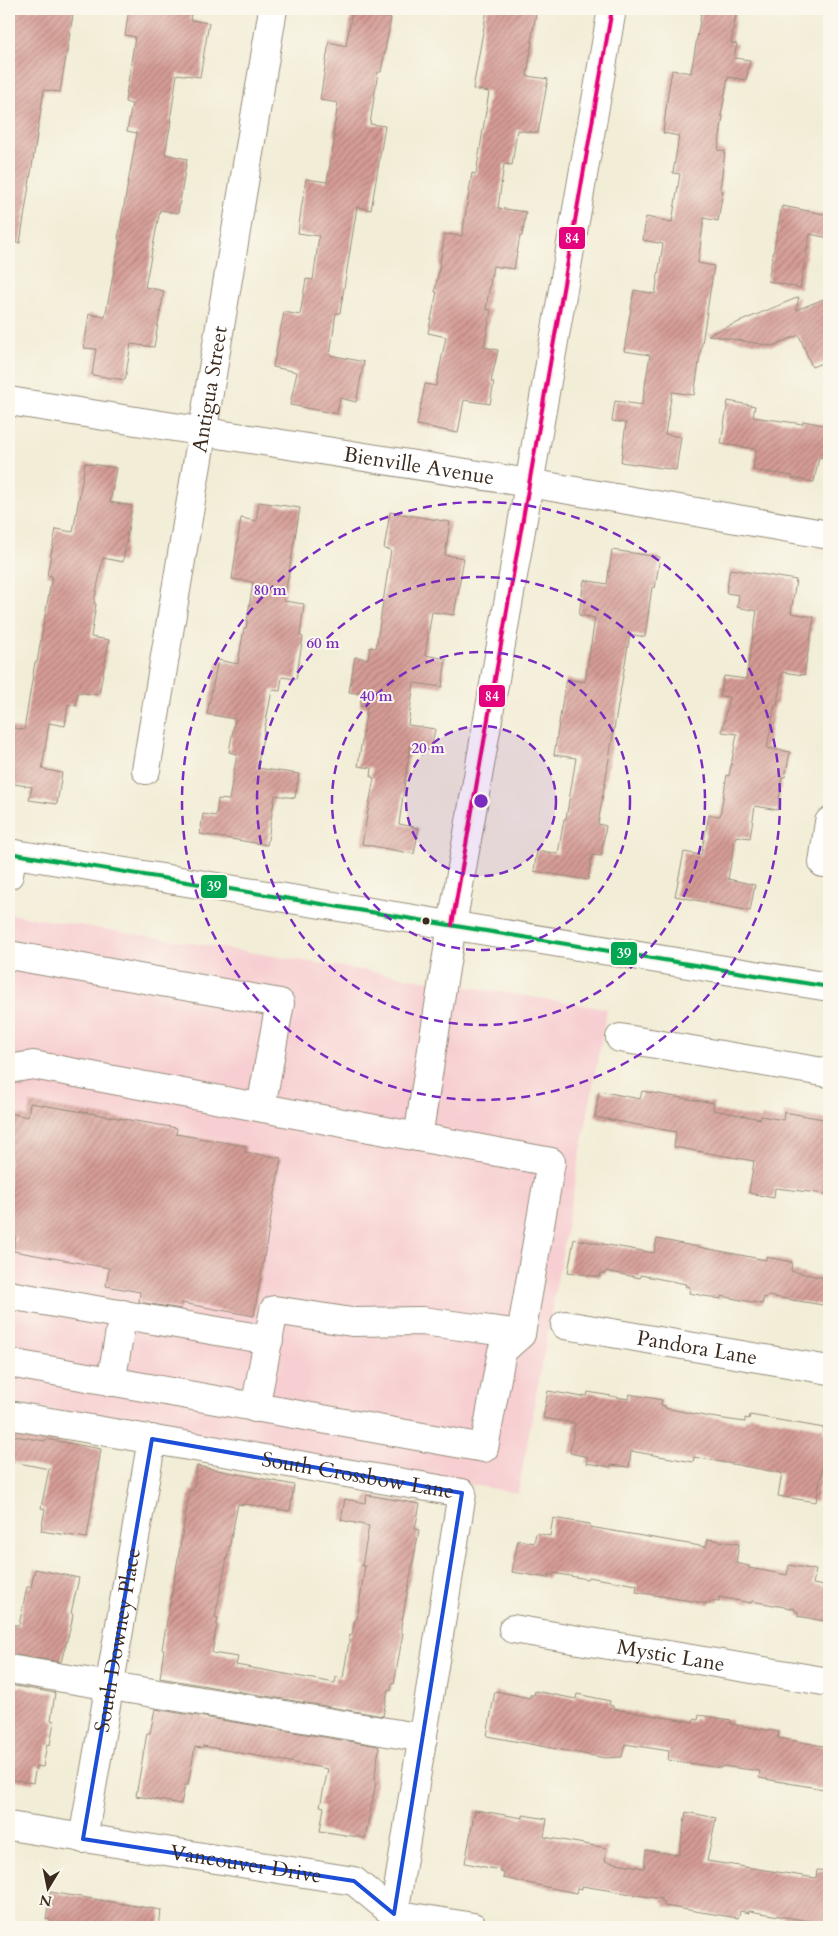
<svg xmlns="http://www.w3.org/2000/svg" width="838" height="1936" viewBox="0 0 838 1936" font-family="Cardo,serif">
<defs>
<pattern id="building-hatch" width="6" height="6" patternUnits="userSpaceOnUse" patternTransform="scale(1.25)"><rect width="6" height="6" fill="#d59c95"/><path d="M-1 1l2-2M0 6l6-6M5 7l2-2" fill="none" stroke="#ae7f79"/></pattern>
</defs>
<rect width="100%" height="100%" fill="#fbf7ec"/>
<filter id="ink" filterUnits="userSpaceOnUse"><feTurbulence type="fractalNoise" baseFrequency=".02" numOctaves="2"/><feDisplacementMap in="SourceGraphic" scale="10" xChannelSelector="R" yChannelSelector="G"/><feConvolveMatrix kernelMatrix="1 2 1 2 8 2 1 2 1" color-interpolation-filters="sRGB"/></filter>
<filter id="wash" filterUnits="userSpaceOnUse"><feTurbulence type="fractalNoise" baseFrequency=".0096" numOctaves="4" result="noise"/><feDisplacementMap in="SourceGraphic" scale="20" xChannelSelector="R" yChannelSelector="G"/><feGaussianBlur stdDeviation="1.12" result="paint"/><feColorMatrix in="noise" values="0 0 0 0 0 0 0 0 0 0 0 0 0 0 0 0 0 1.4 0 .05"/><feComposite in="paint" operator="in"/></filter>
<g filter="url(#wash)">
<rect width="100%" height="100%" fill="#f2edd6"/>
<path fill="#f7cfd2" d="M9 914 607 1009 518 1493 9 1402Z"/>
<g id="blocks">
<g fill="url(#building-hatch)">
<path d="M9 9H74L60 92 44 90 20 243 9 242Z"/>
<path d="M129 9H192L190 20 209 23 200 77 177 74 170 122H171L165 154 187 159 178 213 160 210 145 287 164 291 154 347 131 344 125 380 92 375 96 349 84 348 89 314 105 317 120 240 118 239 137 133 127 131 132 104 125 102 135 37 125 35Z"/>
<path d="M487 9H535L534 13 536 14 531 41 532 42 527 76 548 79 538 133 517 130 512 165 504 164 498 208 526 212 522 236H520L514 269 493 266 486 309 491 310 484 347 498 350 491 382H494L490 404 464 400 458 433 417 425 425 384 436 386 446 337 428 333 437 292H435L445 234 462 236 472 173 476 174 489 92 473 89Z"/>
<path d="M702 9H737L731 43 737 44 734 58 750 60 746 80 728 77 721 116H723L718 150 725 151 720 190 723 191 718 221 704 218 698 263 714 266 694 395 672 392 665 434 681 437 676 470 621 462 626 423 612 421 615 401 642 405 650 355 624 351 634 290 655 294 663 244 643 240 646 217 672 222 680 174 673 173 679 136 663 133 668 93 672 70 691 73Z"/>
<path d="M352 11 391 18 381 72H378L370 124 385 126 371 210 357 207 340 313H336L330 355 364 362 356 402 340 398 337 414 290 405 297 372 273 367 284 312 300 315 306 279 313 280 319 236 298 233 301 210 306 179 327 182 335 136H333L338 103 320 100 329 42 346 46Z"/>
<path d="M782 206 829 215V238L810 234 800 288 768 281Z"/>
<path d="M799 297 796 310 829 297V360L812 367 799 335 772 346 708 335Z"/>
<path d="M728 401 755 406 753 417 803 424V421L829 426V459L819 457 814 482 792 478 793 476 753 470 756 449 721 444Z"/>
<path d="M85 463 116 468 110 502 132 506 123 562 103 558 94 603 96 604 91 637 109 640 99 695 78 692 76 706 68 704 65 726 49 723 42 769 62 773 57 804 29 800 32 787 9 783V727L24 730 35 662H37L52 576 47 575 56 529 73 532Z"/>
<path d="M259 502 300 508 284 601 304 604 300 636 303 637 296 679 282 677 280 691 272 690 257 768 299 774 295 798 275 795 267 845 200 834 203 814 216 816 218 799 229 800 237 754 229 752 235 719 207 714 218 660 238 664 244 628H246L253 582 232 579 241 518 256 521Z"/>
<path d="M390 512 450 522 445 555 464 558 454 615 432 612 425 655 446 659 442 687 414 683 408 725 435 729 431 750 410 746 399 824 419 828 414 854 362 844 374 778 371 777 372 768 358 766 367 707 360 706 362 694 349 692 355 657 368 659 370 647 376 648 391 550 384 549Z"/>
<path d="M612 550 660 557 655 588 652 587 645 637 630 634 598 824 606 826 601 856 592 855 588 880 534 871 537 850 558 854 564 819H566L576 758 554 755 566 679 585 682 595 618 579 615 584 580 607 584Z"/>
<path d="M730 569 796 580 791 613 814 617 804 675 782 672 777 705 775 704 767 748 790 752 785 777H782L778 810 755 806 750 838 736 836 728 879 755 885 750 911 675 896 684 852 701 855 709 815 720 816 727 775 729 776 737 734 722 732 729 697 720 696 724 676 746 679 757 611 737 607 739 595 726 593Z"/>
<path d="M599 1091 640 1099 642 1091 682 1098 714 1103 713 1110 761 1119V1116L783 1120 784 1112 829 1120V1169L826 1194 775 1188 774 1198 749 1193 754 1161 674 1147 676 1132 595 1117Z"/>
<path d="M30 1103 177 1128 176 1134 246 1146 245 1152 281 1158 254 1316 182 1303 181 1309 139 1302 140 1292 106 1286 109 1268 13 1251 16 1237 9 1236V1113L28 1117Z"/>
<path d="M574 1239 654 1253 657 1239 766 1260V1257L792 1262 791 1271 829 1279V1306L768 1296 767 1298 764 1297 762 1304 721 1296V1299L689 1293 690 1287 685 1286 686 1284 640 1275V1278L606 1271 605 1274 601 1273 600 1277 568 1272Z"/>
<path d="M548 1391 583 1397V1395L587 1396 588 1392 628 1399 629 1394 662 1400 661 1405 665 1406V1408L710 1417 745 1422V1418L749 1419 750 1415 824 1428 823 1433 829 1434V1466L823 1465 816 1502 778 1496 782 1473 694 1457 693 1462 631 1451 629 1467 611 1465V1467L586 1463 588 1457 570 1453 575 1423 543 1418Z"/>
<path d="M9 1435 45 1441 46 1439 101 1449 87 1538 41 1531 45 1509 41 1508 49 1469 9 1461Z"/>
<path d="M197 1466 294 1485 290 1511 245 1504V1505L238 1504 215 1617 218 1618 212 1653 238 1657 236 1665 335 1683 336 1677 343 1678 350 1635H352L355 1619H357L365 1566H362L369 1526 341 1520 345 1499 365 1503 367 1495 420 1504 415 1529 419 1530 401 1626V1632L403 1633 394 1684 392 1683 391 1691 388 1690 383 1716 160 1678 164 1649H162L173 1587 190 1490 193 1491Z"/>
<path d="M553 1518 590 1524V1527L706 1547 708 1539 739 1544 736 1563 749 1566V1568L787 1575 789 1565 816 1570 813 1584 829 1587V1622L798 1616V1612L795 1611V1609L752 1601 751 1603 719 1597V1602L711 1601 710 1604 636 1592 637 1585 588 1577 587 1579 553 1573V1575H549L548 1578 512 1572 518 1540 534 1543 536 1533 550 1536Z"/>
<path d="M35 1569 79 1578 71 1613 73 1614 71 1626 61 1662 9 1654V1625H19L27 1587H31Z"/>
<path d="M9 1685 55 1693 51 1720 54 1721 50 1745 47 1744 43 1767 36 1766 33 1783 9 1779Z"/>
<path d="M495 1691 530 1698V1695H534L535 1691 576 1699 577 1694 610 1701 609 1705 613 1706V1709L693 1722 694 1719 698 1720 699 1715 731 1720V1724L779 1732 778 1738 829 1747V1790L759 1778 760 1771 722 1766 721 1768 668 1760 669 1751 625 1744 622 1757 605 1758 487 1736Z"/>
<path d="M155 1709 378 1746 379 1749 375 1775 376 1783 365 1838 320 1831 324 1807 320 1806 328 1769 274 1759 203 1746 202 1748 195 1747 188 1785H185L181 1804 136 1796 147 1733H150Z"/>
<path d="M475 1810 523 1818V1815L547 1819 544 1837 607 1848 605 1861 644 1868 646 1850 679 1855 686 1812 716 1818 707 1861 816 1878 817 1870 829 1871V1927H809L810 1921 749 1911V1913L740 1911 738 1918 664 1906 665 1902H662V1899L582 1886V1889L577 1888 576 1893 503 1878 504 1873 500 1872V1870L465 1863Z"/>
<path d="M50 1892 161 1910 159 1927H49L51 1920 46 1919Z"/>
</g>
</g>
</g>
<g filter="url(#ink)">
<use href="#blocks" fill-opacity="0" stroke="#968c7a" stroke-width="1"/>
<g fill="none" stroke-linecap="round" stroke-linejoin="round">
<defs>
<g id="minor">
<path id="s1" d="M9 401 529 483 829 535"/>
<path id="s2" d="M146 770 273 9"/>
<path d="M823 863 829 822"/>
<path d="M9 875 12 854"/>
<path d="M9 955 280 1003 261 1107"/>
<path d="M620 1038 829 1073"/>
<path d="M9 1069 33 1065 418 1137"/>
<path d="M9 1295 269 1340"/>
<path id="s3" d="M565 1325 829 1370"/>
<path d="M9 1363 484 1448 502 1351 521 1334 551 1162 418 1137 452 925 612 9"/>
<path d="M111 1382 123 1314"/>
<path d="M255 1408 274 1310 352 1322 422 1321 521 1334"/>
<path id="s4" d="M9 1415 462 1493 394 1914"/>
<path id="s5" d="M513 1629 829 1682"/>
<path d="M9 1669 423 1738"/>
<path id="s6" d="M9 1826 354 1881 394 1914 473 1927"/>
<path id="s7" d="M83 1839 152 1439"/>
</g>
<path id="major" d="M9 853 829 987"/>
</defs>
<use href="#minor" stroke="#968c7a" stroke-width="30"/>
<use href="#major" stroke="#968c7a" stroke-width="30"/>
<use href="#minor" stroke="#fff" stroke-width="28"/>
<use href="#major" stroke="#fff" stroke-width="28"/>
<defs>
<path id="bus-1" d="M9 853 829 987"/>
<path id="bus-2" d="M452 925 612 9"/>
</defs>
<use href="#bus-1" stroke="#fbf7ec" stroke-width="8"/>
<use href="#bus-2" stroke="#fbf7ec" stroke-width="8"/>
<use href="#bus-1" stroke="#00a651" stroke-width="4"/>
<use href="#bus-2" stroke="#e5007d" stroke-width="4"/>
</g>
</g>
<path fill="none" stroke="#1d4ed8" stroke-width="4" stroke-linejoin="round" d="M152 1439 462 1493 394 1914 354 1881 83 1839Z"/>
<circle cx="481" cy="801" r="75" fill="#7b2cbf" fill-opacity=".12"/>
<g fill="none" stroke="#7b2cbf" stroke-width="2.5" stroke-dasharray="9 6">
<circle cx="481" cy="801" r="75"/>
<circle cx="481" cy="801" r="149"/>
<circle cx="481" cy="801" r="224"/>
<circle cx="481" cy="801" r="299"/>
</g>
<circle fill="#3b2a1e" stroke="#fbf7ec" stroke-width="2" cx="426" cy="921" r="4.5"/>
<g text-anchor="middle" stroke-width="4" stroke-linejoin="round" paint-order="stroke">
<g font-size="21" fill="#3b2a1e" stroke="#fbf7ec">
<text dy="7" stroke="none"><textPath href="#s2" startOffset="386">Antigua Street</textPath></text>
<text dy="7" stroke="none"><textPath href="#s1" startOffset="415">Bienville Avenue</textPath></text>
<text dy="7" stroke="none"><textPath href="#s3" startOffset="134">Pandora Lane</textPath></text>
<text dy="7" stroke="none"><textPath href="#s4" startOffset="354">South Crossbow Lane</textPath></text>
<text dy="7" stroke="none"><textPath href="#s7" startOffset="202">South Downey Place</textPath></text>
<text dy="7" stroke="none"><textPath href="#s5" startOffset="160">Mystic Lane</textPath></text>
<text dy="7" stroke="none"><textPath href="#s6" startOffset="240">Vancouver Drive</textPath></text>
</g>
</g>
<circle cx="481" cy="801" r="8" fill="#7b2cbf" stroke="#fbf7ec" stroke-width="2.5"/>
<g font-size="15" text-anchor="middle" font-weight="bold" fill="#7b2cbf" stroke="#fbf7ec" stroke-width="4" stroke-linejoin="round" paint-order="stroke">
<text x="270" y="595">80 m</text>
<text x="323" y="648">60 m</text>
<text x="376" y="701">40 m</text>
<text x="428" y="753">20 m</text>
</g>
<g stroke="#fbf7ec" stroke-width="2">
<rect x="558" y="226" width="28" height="24" rx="5" fill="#e5007d"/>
<rect x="478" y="684" width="28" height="24" rx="5" fill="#e5007d"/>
<rect x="200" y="874" width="28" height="25" rx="5" fill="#00a651"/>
<rect x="610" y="941" width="28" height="25" rx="5" fill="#00a651"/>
</g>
<g font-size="14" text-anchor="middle" font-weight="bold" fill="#fff">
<text x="572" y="243">84</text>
<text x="492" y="701">84</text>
<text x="214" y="891">39</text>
<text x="624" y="958">39</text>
</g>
<rect width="838" height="1936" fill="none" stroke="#fbf7ec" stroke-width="30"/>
<g transform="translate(48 1888) rotate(190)" stroke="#fbf7ec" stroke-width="4" paint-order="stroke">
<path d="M0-4L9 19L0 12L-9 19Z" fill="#3b2a1e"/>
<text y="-8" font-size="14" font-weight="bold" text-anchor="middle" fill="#3b2a1e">N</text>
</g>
</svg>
